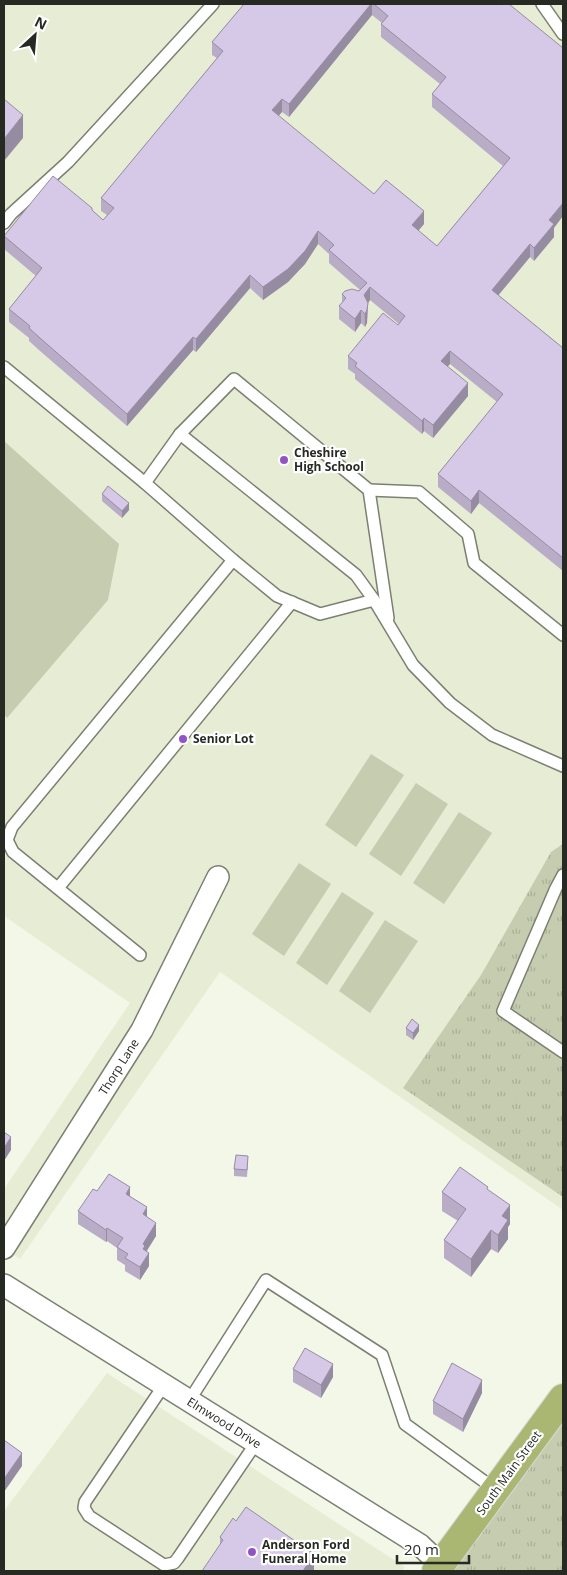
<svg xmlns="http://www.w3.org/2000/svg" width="567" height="1575" viewBox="0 0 567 1575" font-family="'Open Sans',sans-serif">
<defs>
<pattern id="grass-tufts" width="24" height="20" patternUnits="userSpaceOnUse" patternTransform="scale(1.25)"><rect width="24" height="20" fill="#c5ccaf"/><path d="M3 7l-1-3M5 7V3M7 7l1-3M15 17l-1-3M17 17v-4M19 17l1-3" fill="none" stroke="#a9af96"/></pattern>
</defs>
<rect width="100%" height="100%" fill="#f3f7e7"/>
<g fill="#e7edd5">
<path d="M4 4H563V1210L220 972 20 1259 4 1248V1189L130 1003 4 916Z"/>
<path d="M107 1373 405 1567 402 1571H4V1511Z"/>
</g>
<g fill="url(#grass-tufts)">
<path d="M563 844V1197L403 1088 481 975 551 852Z"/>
<path d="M563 1398V1571H436Z"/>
</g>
<g fill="#c5ccaf">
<path d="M4 441 119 544 108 600 7 718 4 714Z"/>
<path d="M371 754 404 775 356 847 325 825Z"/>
<path d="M416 783 448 804 401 876 369 854Z"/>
<path d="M459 812 492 833 444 904 413 883Z"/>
<path d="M299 863 331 884 284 956 252 934Z"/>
<path d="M342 892 374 913 327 985 296 963Z"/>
<path d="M385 920 418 941 370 1013 339 991Z"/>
<path d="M563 932V978L542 963Z"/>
</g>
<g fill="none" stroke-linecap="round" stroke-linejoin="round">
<defs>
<g id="lane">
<path d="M542 4 563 34"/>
<path d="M4 223 11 214 68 162 213 4"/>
<path d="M4 367 145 483 233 560 277 596 320 614 374 600 413 665 450 703 492 735 563 766"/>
<path d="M180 434 356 575 374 600"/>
<path d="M145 483 180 434 234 379 369 490 388 618"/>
<path d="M369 490 419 492 468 534 474 563 563 635"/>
<path d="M563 875 556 888 503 1011 563 1052"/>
<path d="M58 888 292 602"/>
<path d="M140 955 13 852 7 840 12 827 233 560"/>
<path d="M164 1385 85 1502 84 1508 89 1516 164 1565 174 1563 178 1558 256 1443"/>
<path d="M189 1401 266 1280 382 1355 405 1424 496 1490"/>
</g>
<g id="street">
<path d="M4 1248 142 1030 218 877"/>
<path d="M4 1285 420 1545 441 1565"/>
</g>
<path id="highway" d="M436 1571 563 1398"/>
</defs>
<use href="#lane" stroke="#7c8071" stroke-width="14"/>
<use href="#street" stroke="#7c8071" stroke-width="24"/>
<use href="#highway" stroke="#d8d8d7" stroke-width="30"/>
<use href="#lane" stroke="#fff" stroke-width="11"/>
<use href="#street" stroke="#fff" stroke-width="21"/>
<use href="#highway" stroke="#a9b773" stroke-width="28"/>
</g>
<g fill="#b8acc7" fill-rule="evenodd">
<path d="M244 4H500L554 228V237L534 261 530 257 498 295 563 348V571L479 503 471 514 438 487V474L497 402 450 364 447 366 468 396 433 438 424 431 422 434 355 379V374L348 369V356L399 324 370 300 368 303 367 323 365 327 361 323 355 332 339 319V306L342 303V294L359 291 360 290 329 263V254L318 244 305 264 288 282 263 300 250 288 196 352 193 350 127 426 40 351 29 341V338L9 322V309L36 276 4 249V236L92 210 103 220 107 215 101 211V198L217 58 212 55V42ZM372 15 382 23 381 24V37L440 84 432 94V107L503 166 437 246 418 231 424 224 374 194 278 116 282 112 289 117Z"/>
<path d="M102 494 129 510 122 518 102 501Z"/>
<path d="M406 1028 419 1031 413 1040 406 1035Z"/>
<path d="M248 1163 247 1177 234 1176V1169Z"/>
<path d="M488 1190 510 1224 508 1227V1239L498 1253 491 1249 471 1277 444 1258V1240L458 1221 442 1211V1192Z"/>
<path d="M97 1191 130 1196 147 1217 156 1236 147 1251 149 1266 140 1280 125 1271V1265L117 1260V1248L107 1241 106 1242 78 1224V1211Z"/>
<path d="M293 1369 333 1377 321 1398 293 1382Z"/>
<path d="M482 1393 463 1432 433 1414V1401Z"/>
<path d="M236 1521 314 1571 220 1545V1537Z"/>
</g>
<g fill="#968ca2">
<path d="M371 4H372V15L289 117V104Z"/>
<path d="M282 99V112L272 123V110Z"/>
<path d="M23 115V138L4 161V139Z"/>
<path d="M563 203V216L554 228V237L534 261V248L549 220Z"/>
<path d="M424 211V224L412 238V225Z"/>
<path d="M318 231V244L305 264 288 282 263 300V287Z"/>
<path d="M530 244V257L492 303V290Z"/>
<path d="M250 275V288L196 352V339Z"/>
<path d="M370 287V300L368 303 367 323 365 327 364 295Z"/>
<path d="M361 310V323L355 332V319Z"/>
<path d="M193 337V350L127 426V414Z"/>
<path d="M450 351V364L441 374V361Z"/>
<path d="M468 383V396L433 438V425Z"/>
<path d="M424 418V431L422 434V421Z"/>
<path d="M479 490V503L471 514V501Z"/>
<path d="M129 503V510L122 518V511Z"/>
<path d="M419 1025V1031L413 1040V1033Z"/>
<path d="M11 1137V1150L4 1161V1148Z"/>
<path d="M130 1187V1200L126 1194Z"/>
<path d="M510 1205V1224L508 1227V1239L498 1253V1235L502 1216Z"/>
<path d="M147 1207V1220L143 1214Z"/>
<path d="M156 1223V1236L145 1253H149V1266L140 1280V1267L143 1244Z"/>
<path d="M107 1228V1241L106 1242V1230Z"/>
<path d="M491 1230V1249L471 1277V1259Z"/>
<path d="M333 1364V1377L321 1398V1385Z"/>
<path d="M482 1380V1393L463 1432V1419Z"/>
<path d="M22 1453V1466L4 1492V1479Z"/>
<path d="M314 1554V1571H303Z"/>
</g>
<g fill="#d6c8e7" stroke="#968ca2">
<path d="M244 4H371L289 104 282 99 272 110 374 194 386 180 424 211 412 225 437 246 510 158 432 94 446 77 381 24 388 16 374 4H500L502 5 503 4H509L563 48V203L549 220 554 224 534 248 530 244 492 290 563 348V558L479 490 471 501 438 474 503 394 450 351 441 361 468 383 433 425 424 418 422 421 355 366 357 363 348 356 383 313 398 325 405 316 370 287 364 295 368 303 367 310 365 314 361 310 355 319 339 306 346 298 342 294 345 291 352 289 359 291 367 283 329 250 334 245 318 231 305 251 288 269 263 287 250 275 196 339 193 337 127 414 40 338 29 328 30 326 9 309 42 268 4 236 53 176 92 208V210L103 220 114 208 101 198 223 51 212 42Z"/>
<path d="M4 99 23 115 4 139Z"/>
<path d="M108 486 129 503 122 511 102 494Z"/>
<path d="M412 1019 419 1025 413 1033 406 1028Z"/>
<path d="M4 1132 11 1137 4 1148Z"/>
<path d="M236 1155 248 1156 247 1170 234 1169Z"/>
<path d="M460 1167 488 1187 487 1189 510 1205 502 1216 508 1220 498 1235 491 1230 471 1259 444 1240 466 1209 442 1192Z"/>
<path d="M109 1174 130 1187 126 1194 147 1207 143 1214 156 1223 143 1244 145 1246 143 1249 149 1253 140 1267 125 1258 128 1254 117 1247 123 1238 107 1228 106 1230 78 1211 93 1189 97 1191Z"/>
<path d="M305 1348 333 1364 321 1385 293 1369Z"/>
<path d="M452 1363 482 1380 463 1419 433 1401Z"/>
<path d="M4 1440 22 1453 4 1479Z"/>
<path d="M246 1507 314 1554 303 1571H202L223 1540 220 1537 233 1518 236 1521Z"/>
</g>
<g fill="#9253c9" stroke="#fff" stroke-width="2">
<circle cx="284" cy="460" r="5"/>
<circle cx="183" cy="739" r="5"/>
<circle cx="252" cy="1552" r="5"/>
</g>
<g text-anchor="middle" stroke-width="4.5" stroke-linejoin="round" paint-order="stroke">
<g font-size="12" font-weight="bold" fill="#272923" stroke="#fff" text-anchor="start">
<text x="294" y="457">Cheshire<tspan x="294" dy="14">High School</tspan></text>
<text x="193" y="743">Senior Lot</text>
<text x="262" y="1549">Anderson Ford<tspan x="262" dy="14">Funeral Home</tspan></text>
</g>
<g font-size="12" fill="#272923" stroke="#fff">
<text transform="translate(119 1067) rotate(-58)" y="4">Thorp Lane</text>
<text transform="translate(224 1423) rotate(32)" y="4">Elmwood Drive</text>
<text transform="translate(509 1473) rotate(-54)" y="4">South Main Street</text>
</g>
</g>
<rect width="567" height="1575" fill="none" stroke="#272923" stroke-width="10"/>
<g transform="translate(35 35) rotate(26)" stroke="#ffffff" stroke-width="4" paint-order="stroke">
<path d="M0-4L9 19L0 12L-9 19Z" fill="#272923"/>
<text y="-8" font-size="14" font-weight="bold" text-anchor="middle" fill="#272923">N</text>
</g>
<path d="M397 1555v8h72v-8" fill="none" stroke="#272923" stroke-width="2.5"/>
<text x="404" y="1555" font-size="15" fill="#272923" stroke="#ffffff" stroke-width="4" paint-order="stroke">20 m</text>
</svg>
